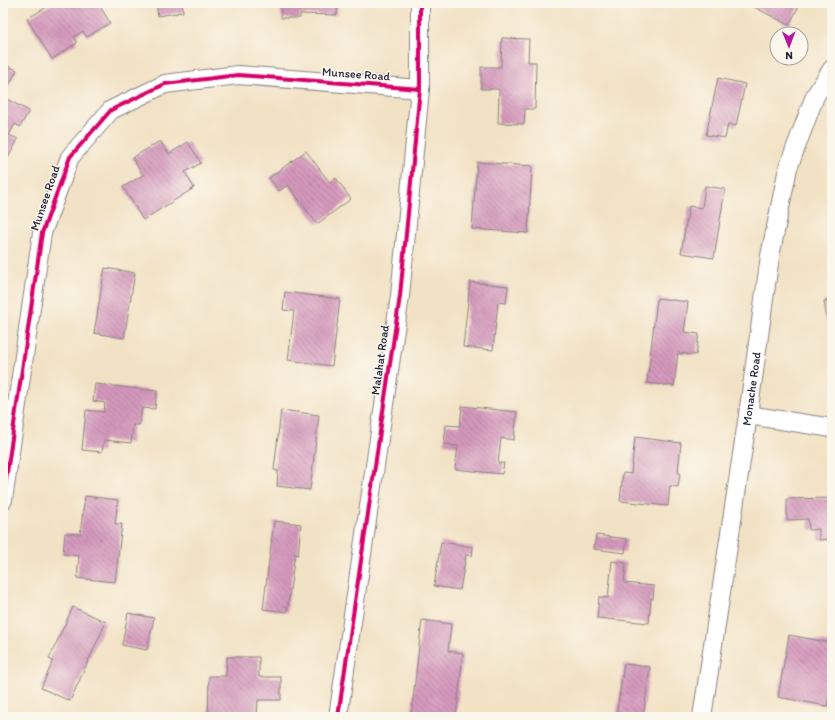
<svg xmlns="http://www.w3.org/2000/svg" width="835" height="720" viewBox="0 0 835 720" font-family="Itim,sans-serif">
<defs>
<pattern id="building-back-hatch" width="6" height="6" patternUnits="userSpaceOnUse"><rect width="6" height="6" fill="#d499bc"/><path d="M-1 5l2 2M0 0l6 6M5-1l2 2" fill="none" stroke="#ac7c9a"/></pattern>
</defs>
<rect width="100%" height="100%" fill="#fbf7ec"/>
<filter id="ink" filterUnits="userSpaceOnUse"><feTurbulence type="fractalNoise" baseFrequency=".025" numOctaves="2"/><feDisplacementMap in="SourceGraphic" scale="8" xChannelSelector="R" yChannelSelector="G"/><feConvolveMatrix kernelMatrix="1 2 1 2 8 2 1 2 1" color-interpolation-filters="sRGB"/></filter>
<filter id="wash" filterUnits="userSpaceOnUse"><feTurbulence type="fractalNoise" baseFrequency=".012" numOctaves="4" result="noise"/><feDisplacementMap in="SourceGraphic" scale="16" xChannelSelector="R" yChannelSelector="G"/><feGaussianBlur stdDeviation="0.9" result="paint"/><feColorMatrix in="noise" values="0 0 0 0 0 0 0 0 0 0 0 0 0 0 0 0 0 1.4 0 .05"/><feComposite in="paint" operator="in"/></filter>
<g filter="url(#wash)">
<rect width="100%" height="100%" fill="#f2e2c5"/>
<g id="blocks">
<g fill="url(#building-back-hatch)">
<path d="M53 3H98L110 23 87 37 83 31 74 37 77 43 52 59 27 19Z"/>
<path d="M156 3H182L183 12 158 16Z"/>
<path d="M281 3H338L337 15 300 14V18H281Z"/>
<path d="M491 3H518V5L491 4Z"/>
<path d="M756 3H794L793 5 798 8 789 25 754 7Z"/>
<path d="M502 38 529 39 528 62H536L535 109H525L524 124 498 123 499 89H481V67H501Z"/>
<path d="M3 64 17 70 3 96Z"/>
<path d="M718 78 745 84 736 126 728 124 725 138 706 135Z"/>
<path d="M3 97 29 111 20 127 15 124 9 135 18 139 8 158 3 155Z"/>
<path d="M160 141 169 154 188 142 201 163 185 172 194 188 143 220 123 187 143 175 132 158Z"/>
<path d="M306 151 330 183 336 178 351 199 317 224 288 185 279 191 269 178Z"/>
<path d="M477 162 532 166 528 233 472 229Z"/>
<path d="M705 186 725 189 714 258 681 253 689 206 702 208Z"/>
<path d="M105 268 135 273 124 338 94 333Z"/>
<path d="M470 282 508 286 506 303 498 302 493 350 463 347Z"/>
<path d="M285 292 340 299 332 366 288 360 294 311 283 310Z"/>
<path d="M657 298 688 302 684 332 699 334 696 355 678 353 674 386 647 383Z"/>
<path d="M832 299V319L827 320 824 301Z"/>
<path d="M95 384 157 391 155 409 142 408 139 425H133L131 443 104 440 102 452 82 450 86 410 104 412 105 403 93 401Z"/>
<path d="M462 406 517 412 514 440 501 438 498 463H504L502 474 455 469 458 446 444 444 446 425 460 426Z"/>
<path d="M281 410 319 415 310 490 277 486 278 471 274 470Z"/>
<path d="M635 437 681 443 678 472 680 473 678 487 670 486 668 506 620 501 623 473 631 474Z"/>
<path d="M85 496 118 500 115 524H122L115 582 77 578 79 556 63 554 65 533 80 534Z"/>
<path d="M832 498V539L819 540V529L809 530 808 519 787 520V499Z"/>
<path d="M274 521 301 524 298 555 295 554 287 612 263 609Z"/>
<path d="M596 535 627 539 625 553 594 549Z"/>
<path d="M441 542 473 547 472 556 466 555 460 590 434 586Z"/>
<path d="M612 561 626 563 624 583 654 586 653 599 651 598 649 623 597 618 599 597 608 598Z"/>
<path d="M73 607 106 622 70 701 41 688 53 661 49 659Z"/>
<path d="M128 613 154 618 147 650 122 645Z"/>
<path d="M422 620 451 624 448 651 463 653 456 717H411Z"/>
<path d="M789 635 832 643V680L827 706 778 697Z"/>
<path d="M227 657H259V677H281V700H258L257 717H208L209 676H226Z"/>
<path d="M624 664 650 667 643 717H616Z"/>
</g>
</g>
</g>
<g filter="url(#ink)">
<use href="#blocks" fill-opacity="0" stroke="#8a8280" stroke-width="1"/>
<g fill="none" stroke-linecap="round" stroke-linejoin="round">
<defs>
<g id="street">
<path d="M748 415 832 428"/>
<path d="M3 500 42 233 70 157 111 110 165 84 238 75 420 89"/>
<path d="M338 717 400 296 420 89V3"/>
<path id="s1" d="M702 717 748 415 770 256 788 168 815 96 832 69"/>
</g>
</defs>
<use href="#street" stroke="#8a8280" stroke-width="20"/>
<use href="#street" stroke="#fff" stroke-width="18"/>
<defs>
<g id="cycleway">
<path d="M3 500 42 233 70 157 111 110 165 84 238 75 420 89"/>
<path d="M338 717 400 296 420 89V3"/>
</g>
</defs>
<use href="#cycleway" stroke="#fbf7ec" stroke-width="6"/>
<use href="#cycleway" stroke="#d6006c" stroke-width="4"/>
</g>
</g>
<g text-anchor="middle" stroke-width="3" stroke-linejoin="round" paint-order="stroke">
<g font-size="12" fill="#22223b" stroke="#fbf7ec">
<text transform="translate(356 74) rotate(4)" y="4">Munsee Road</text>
<text transform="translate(45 198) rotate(-71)" y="4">Munsee Road</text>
<text transform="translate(380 360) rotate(-82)" y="4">Malahat Road</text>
<text dy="4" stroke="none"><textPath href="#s1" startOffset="332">Monache Road</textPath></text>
</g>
</g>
<rect width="835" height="720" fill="none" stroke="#fbf7ec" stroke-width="16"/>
<g transform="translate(789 46) rotate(179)"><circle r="19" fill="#fbf7ec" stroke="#a4a2a5"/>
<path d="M0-3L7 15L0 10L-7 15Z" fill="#b5179e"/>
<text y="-6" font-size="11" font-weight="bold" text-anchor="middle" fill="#22223b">N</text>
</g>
</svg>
